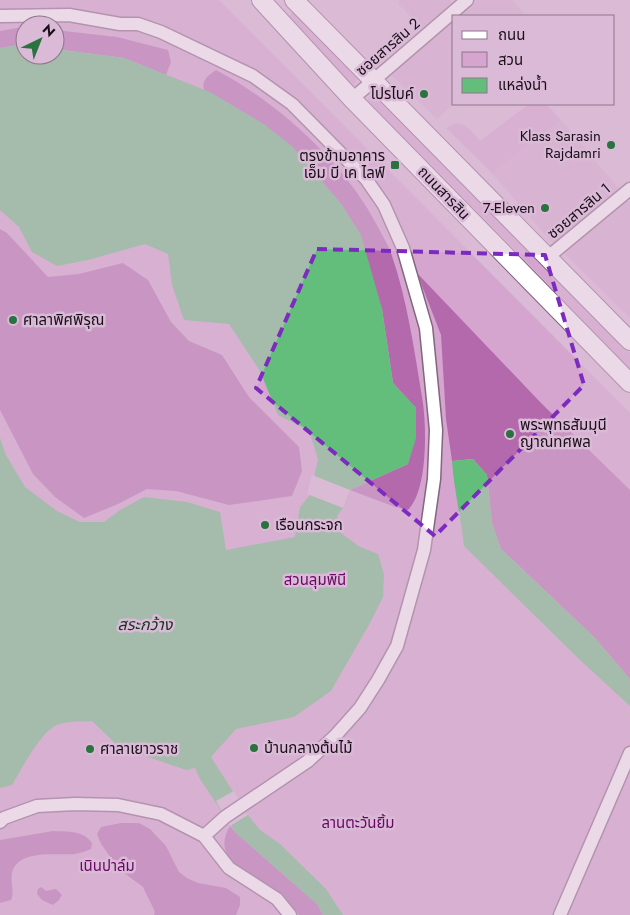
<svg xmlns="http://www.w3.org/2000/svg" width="630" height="915" viewBox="0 0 630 915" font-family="Jost,'Noto Sans Thai',sans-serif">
<rect width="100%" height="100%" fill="#dabad6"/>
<g fill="#d4aecf">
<path d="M400 0H450L454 5 423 30 398 3Z"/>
<path d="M477 0H513L525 15 523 16H458Z"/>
<path d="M454 19V103L437 119 392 76V72Z"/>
<path d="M561 120 619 189 554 245 492 173Z"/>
<path d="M627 199 630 203V318L562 251Z"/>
</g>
<g fill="#d5a5cf" fill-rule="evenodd">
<path d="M0 0H219L630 413V915H0ZM25 25H55V55H25Z"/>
<path d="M294 11 358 72C358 78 358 81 353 85L348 84 289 22V16Z"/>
<path d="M375 93 490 209 630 353V369L520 255 368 101 369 97Z"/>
<path d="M529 104H546L561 120 492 173 446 128C464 117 469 129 480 141Z"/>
</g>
<g fill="#b469ad">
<path d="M17 28H25V44L0 48V31Z"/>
<path d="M55 30 117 37 168 50 171 62 166 75 124 58 55 49Z"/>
<path d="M216 70C279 103 347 165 379 229 383 237 388 244 391 253 407 299 414 348 422 397 427 425 428 490 408 510L395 507 350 490 408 464 416 408 393 383 382 309 342 205 322 182 265 125 204 90C201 80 209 75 216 70Z"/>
<path d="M0 229 7 233 48 277 79 274 123 263 148 280 171 322 189 341 222 355 249 397 299 447 302 471 292 496 229 505 176 491 147 489 118 504 84 518 55 497 33 474 0 410Z"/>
<path d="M417 273 542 404 630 490V679L594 637 501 549 492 523 487 475 473 459 452 461 446 419 441 335Z"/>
<path d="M121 823H139L150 829 166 846 179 872 187 878 198 883 226 888 240 897V905L236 915H154L155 912 143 887 119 869 101 844 97 834 101 827Z"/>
<path d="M230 826 235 832 318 905 323 915H299C292 906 284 895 274 890 252 876 209 860 230 826Z"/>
<path d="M53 831C68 832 83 830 92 843L91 849C86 851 81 853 75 854 58 856 18 848 12 873 10 883 15 891 11 900L0 903V840Z"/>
<path d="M41 887 46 891 56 889 62 895 59 900 53 905 42 900 37 894 38 889Z"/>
</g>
<g fill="#64be7b">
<path d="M25 44V55H55V49L124 58 210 92 265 125 293 147 342 205 361 235 382 309 393 383 416 408V438L408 464 350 490 343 508 337 516 341 533 360 547 378 554 384 574 383 597 370 623 331 691 294 717 236 729 211 757 248 815 260 830 280 844 326 889 343 915H323L318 905 235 832 200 779 195 768 186 770 119 747 92 721C82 722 70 721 60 724 42 728 22 769 12 785L0 788V438L6 455 25 487 57 511 80 522H104L120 510 144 497 187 502 220 512 226 550 295 537 300 507 310 495 318 459 309 431 278 415 260 371 229 324 184 320 172 285 168 254 145 244 88 260 57 266 32 252 19 227 0 210V48Z"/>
<path d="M473 459 487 475 492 523 501 549 594 637 630 679V706L580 660 464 546C461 518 454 490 452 461Z"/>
</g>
<g fill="#dabad6">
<path d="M312 475 350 490 343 508 307 494Z"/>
<path d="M234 791 248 815 230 826 216 801Z"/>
</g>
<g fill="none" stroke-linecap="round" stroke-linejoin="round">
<defs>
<g id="street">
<path d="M0 16 69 15 120 24H138L161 32 253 76 292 104 366 179 384 205 403 248 426 328 436 430 434 479 424 550 397 646 378 680 360 708 335 736 308 761 225 817 204 836"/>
<path d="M352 99 467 0"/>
<path d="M548 257 630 189"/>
<path d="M0 822 4 818 37 806 75 804 118 805 161 814 204 836 229 868 277 899 290 915"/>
<path d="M560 915 630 753"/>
</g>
<g id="secondary">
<path d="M261 0 352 99 630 383"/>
<path d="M294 0 630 341"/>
</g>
</defs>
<use href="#street" stroke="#83667f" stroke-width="15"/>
<use href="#secondary" stroke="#83667f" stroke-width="20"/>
<use href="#street" stroke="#fff" stroke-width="12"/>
<use href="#secondary" stroke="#fff" stroke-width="18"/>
</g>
<path d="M0 0H630V915H0ZM317 249 545 255 584 385 435 536 256 388Z" fill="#dabad6" fill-opacity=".55" fill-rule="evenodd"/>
<path fill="none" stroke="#7b2cbf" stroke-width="4" stroke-dasharray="10 6" stroke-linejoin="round" d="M317 249 545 255 584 385 435 536 256 388Z"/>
<g fill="#2a7340" stroke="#dabad6" stroke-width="2">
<circle cx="424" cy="94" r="5"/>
<circle cx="611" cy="145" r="5"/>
<rect x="390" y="160" width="10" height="10" rx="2.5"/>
<circle cx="545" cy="208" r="5"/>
<circle cx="13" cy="320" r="5"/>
<circle cx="510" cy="434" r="5"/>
<circle cx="265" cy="525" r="5"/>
<circle cx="254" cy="748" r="5"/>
<circle cx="90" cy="749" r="5"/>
</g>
<g text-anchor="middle" stroke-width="5" stroke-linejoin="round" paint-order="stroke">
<g font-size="15" fill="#1a0f19" stroke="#dabad6">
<text transform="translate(388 47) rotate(-41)" y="5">ซอยสารสิน 2</text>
<text transform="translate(444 193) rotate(46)" y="5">ถนนสารสิน</text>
<text transform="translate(579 211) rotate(-40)" y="5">ซอยสารสิน 1</text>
</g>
<g font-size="15" fill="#1a0f19" stroke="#dabad6" text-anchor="start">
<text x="414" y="99" text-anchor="end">โปรไบค์</text>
<text x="601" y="141" text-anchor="end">Klass Sarasin<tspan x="601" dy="17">Rajdamri</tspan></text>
<text x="385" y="161" text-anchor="end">ตรงข้ามอาคาร<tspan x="385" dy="17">เอ็ม บี เค ไลฟ์</tspan></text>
<text x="535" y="213" text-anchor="end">7-Eleven</text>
<text x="23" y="325">ศาลาพิศพิรุณ</text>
<text x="520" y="430">พระพุทธสัมมุนี<tspan x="520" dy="17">ญาณทศพล</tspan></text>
<text x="275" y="530">เรือนกระจก</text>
<text x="264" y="753">บ้านกลางต้นไม้</text>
<text x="100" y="754">ศาลาเยาวราช</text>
</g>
<g font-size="15" fill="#690765" stroke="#dabad6">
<text x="315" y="585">สวนลุมพินี</text>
<text x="358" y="828">ลานตะวันยิ้ม</text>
<text x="107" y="871">เนินปาล์ม</text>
</g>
<g font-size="16" font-style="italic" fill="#12371d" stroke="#dabad6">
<text x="145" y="630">สระกว้าง</text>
</g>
</g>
<rect x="452" y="15" width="162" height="90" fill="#dabad6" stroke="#8d768a"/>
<rect x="462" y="31" width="25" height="8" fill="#ffffff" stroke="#8d768a"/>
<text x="498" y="40" font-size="15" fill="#1a0f19">ถนน</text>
<rect x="462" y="52" width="25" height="15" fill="#d5a5cf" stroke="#8d768a"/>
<text x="498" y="65" font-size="15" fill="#1a0f19">สวน</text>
<rect x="462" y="78" width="25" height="15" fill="#64be7b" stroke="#8d768a"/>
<text x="498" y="90" font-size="15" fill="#1a0f19">แหล่งน้ำ</text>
<g transform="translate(40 40) rotate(43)"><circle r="24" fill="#dabad6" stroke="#8d768a"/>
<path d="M0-4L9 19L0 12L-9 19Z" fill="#2a7340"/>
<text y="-8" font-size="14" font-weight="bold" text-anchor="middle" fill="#1a0f19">N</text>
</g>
</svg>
